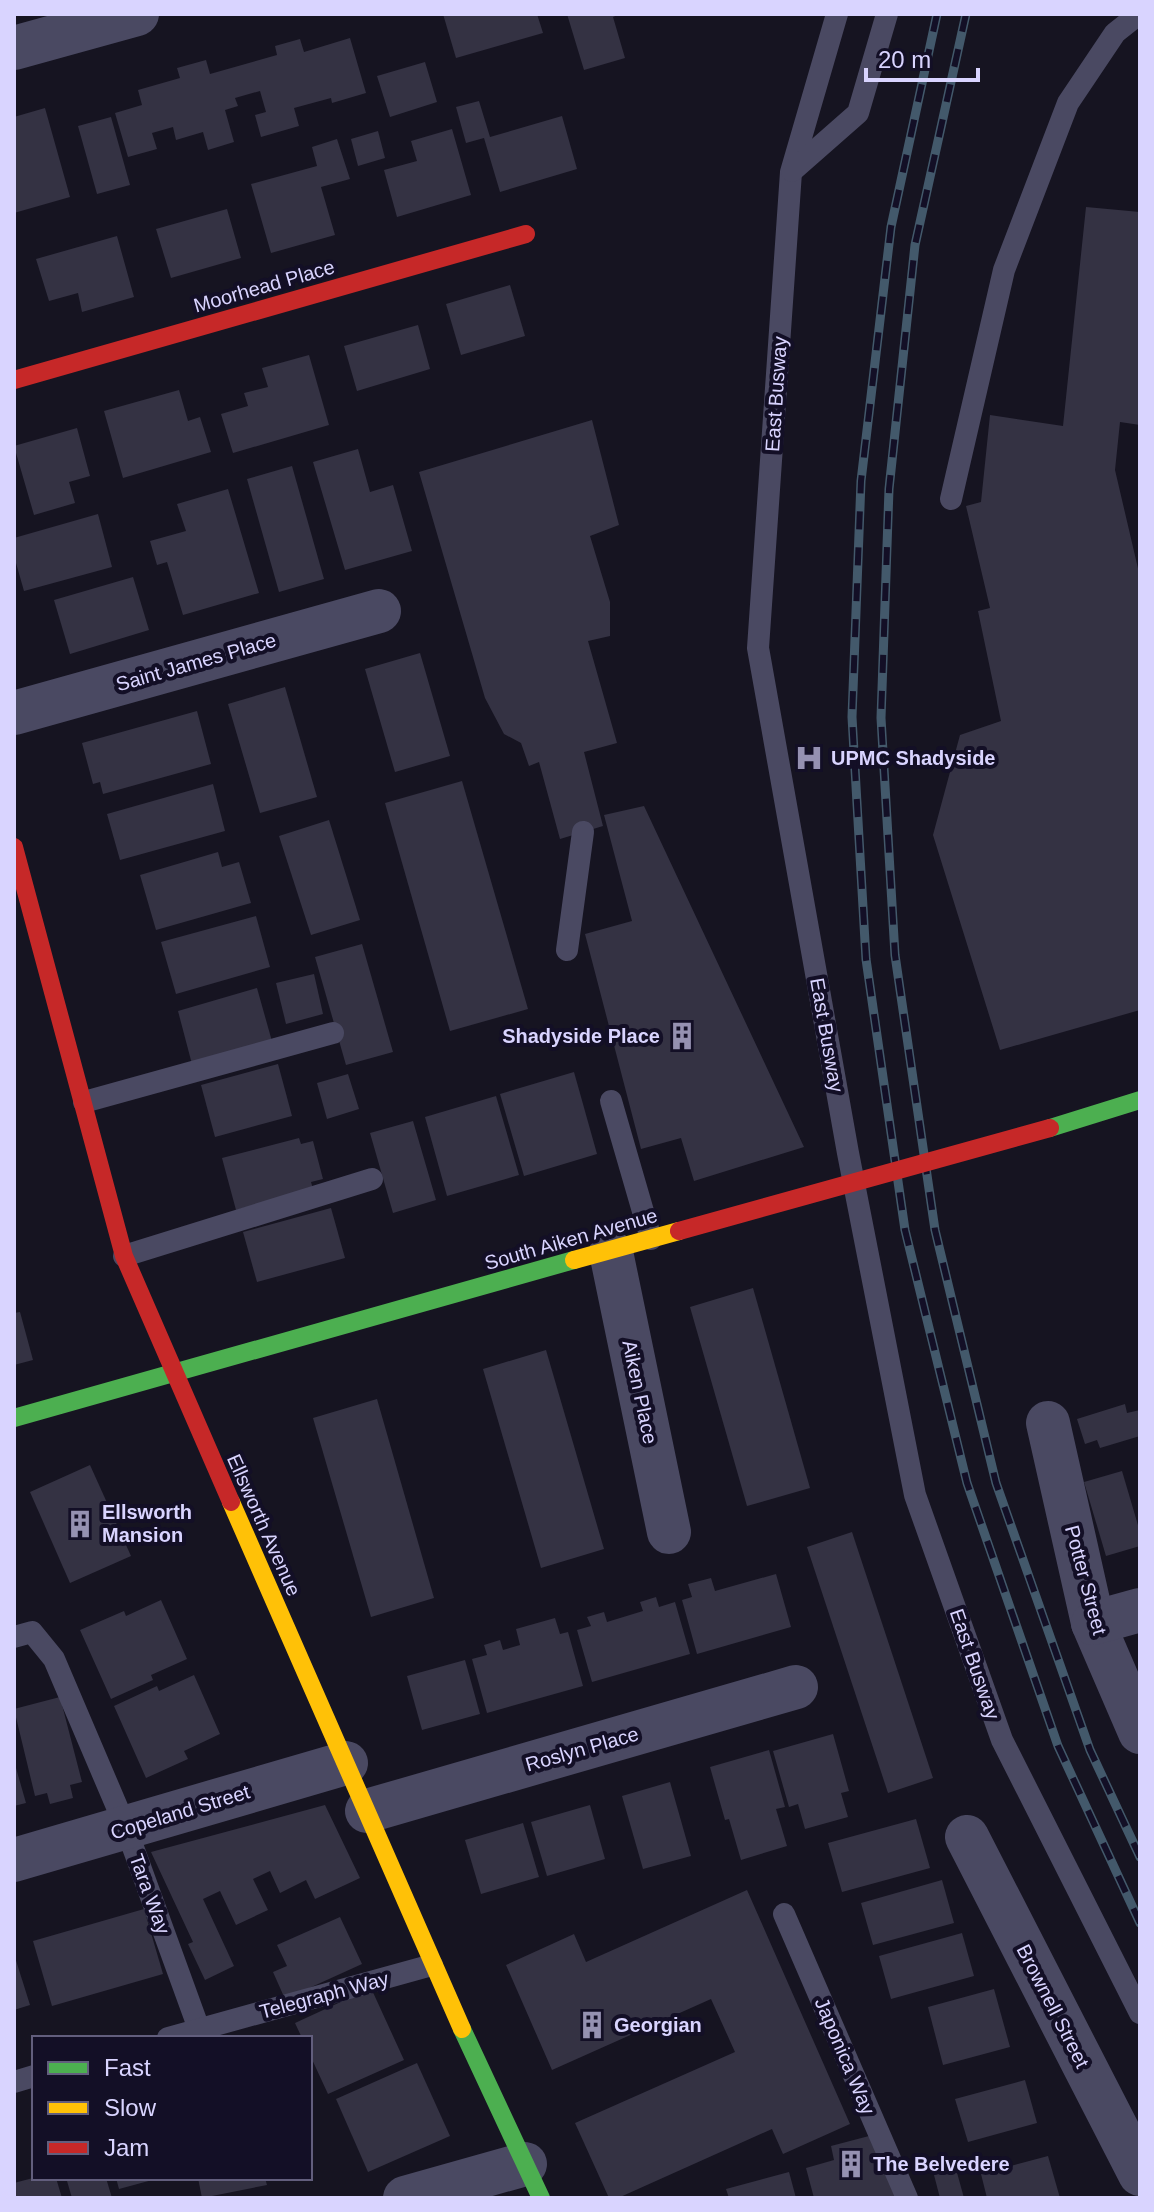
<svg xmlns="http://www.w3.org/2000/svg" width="1154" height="2212" viewBox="0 0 1154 2212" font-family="Helvetica,sans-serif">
<rect width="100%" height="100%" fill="#161421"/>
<g fill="#343243">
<path d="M443 14H537L543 33 456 58Z"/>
<path d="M567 14H620L613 17 625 58 584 70Z"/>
<path d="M350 38 366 93 332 103 331 98 294 108 299 126 261 137 255 115 266 112 260 91 235 98 238 106 225 110 234 142 208 150 203 132 176 140 173 127 152 133 157 149 128 157 115 113 142 105 138 90 180 78 177 68 206 60 210 74 277 55 275 46 300 39 304 52Z"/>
<path d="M425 62 437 102 390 117 377 76Z"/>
<path d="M479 101 490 137 562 116 577 169 500 192 484 138 466 143 456 107Z"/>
<path d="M45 108 70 197 14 213V117Z"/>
<path d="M111 117 130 185 97 194 78 126Z"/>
<path d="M452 129 471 195 397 217 384 170 417 161 411 141Z"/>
<path d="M378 131 385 158 358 166 351 139Z"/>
<path d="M337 139 350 179 321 187 335 235 271 253 251 184 317 166 312 147Z"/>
<path d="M1086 207 1140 212V425L1120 422 1115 470 1140 577V1010L1000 1050 933 835 960 735 1001 721 978 611 990 608 966 506 981 502 990 415 1063 426Z"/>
<path d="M227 209 241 258 171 278 156 229Z"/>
<path d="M117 236 134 297 82 312 78 293 49 301 36 259Z"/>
<path d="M510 285 525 336 461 355 446 304Z"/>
<path d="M418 325 430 369 357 391 344 346Z"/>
<path d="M309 355 329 425 233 453 221 414 248 406 244 393 268 387 262 368Z"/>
<path d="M179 390 188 421 200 417 211 452 123 478 104 411Z"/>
<path d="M592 420 619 525 590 536 610 602V636L588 641 617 743 584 752 603 826 560 839 539 762 529 766 521 743 504 734 485 698 419 472Z"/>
<path d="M77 428 90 476 69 482 75 503 34 515 14 446Z"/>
<path d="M358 449 370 492 393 485 412 551 345 570 313 462Z"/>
<path d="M292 466 324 579 279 592 247 479Z"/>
<path d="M228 489 259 593 183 615 167 562 157 565 150 541 186 531 177 504Z"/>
<path d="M98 514 112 567 24 591 14 556V538Z"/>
<path d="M133 577 149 630 70 654 54 600Z"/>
<path d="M420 653 450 756 395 772 365 669Z"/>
<path d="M285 687 317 797 260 813 228 704Z"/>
<path d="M197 711 211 764 103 794 100 782 93 784 82 743Z"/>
<path d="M462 781 528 1009 450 1031 385 803Z"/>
<path d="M213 784 225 831 120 860 107 814Z"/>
<path d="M644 806 804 1147 694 1181 681 1138 641 1149 585 934 632 921 604 815Z"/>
<path d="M329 820 360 920 311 935 279 836Z"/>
<path d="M218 852 222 867 239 862 251 903 156 930 140 875Z"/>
<path d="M256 916 270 967 176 994 161 942Z"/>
<path d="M362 944 393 1052 346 1065 315 957Z"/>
<path d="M314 974 323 1014 286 1024 276 983Z"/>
<path d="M257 988 273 1045 193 1068 178 1011Z"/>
<path d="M278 1064 292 1116 215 1137 201 1085Z"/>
<path d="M574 1072 597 1154 524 1176 500 1094Z"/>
<path d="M348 1074 359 1109 327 1119 317 1083Z"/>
<path d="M496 1096 519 1175 447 1196 425 1117Z"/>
<path d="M413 1121 436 1200 393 1213 370 1133Z"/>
<path d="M299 1138 301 1144 313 1141 323 1179 311 1182 313 1189 236 1210 222 1158Z"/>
<path d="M331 1208 345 1258 257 1282 243 1232Z"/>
<path d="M753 1288 810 1488 747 1506 690 1307Z"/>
<path d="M20 1312 33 1360 14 1365V1313Z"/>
<path d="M546 1350 604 1549 541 1568 483 1369Z"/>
<path d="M377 1399 434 1598 371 1617 313 1418Z"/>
<path d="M1125 1404 1127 1413 1140 1410V1436L1100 1448 1097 1440 1085 1444 1077 1419Z"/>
<path d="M90 1465 131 1556 70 1583 30 1492Z"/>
<path d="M1122 1471 1140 1532V1546L1106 1556 1084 1482Z"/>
<path d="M852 1532 933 1778 888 1793 807 1547Z"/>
<path d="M776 1574 791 1627 697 1654 682 1600 692 1597 688 1584 711 1578 715 1591Z"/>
<path d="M656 1597 659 1607 675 1602 690 1654 592 1682 577 1630 591 1626 587 1617 604 1612 607 1622 643 1611 640 1602Z"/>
<path d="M161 1600 187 1659 151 1675 153 1680 111 1699 80 1630 124 1611 126 1616Z"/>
<path d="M555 1618 560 1634 568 1632 583 1686 487 1713 472 1659 487 1655 484 1645 500 1640 503 1650 520 1645 516 1629Z"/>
<path d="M465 1660 480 1714 422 1730 407 1676Z"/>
<path d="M194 1675 220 1734 184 1751 188 1759 146 1778 114 1706 157 1686 159 1691Z"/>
<path d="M60 1697 82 1782 70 1785 73 1798 50 1804 47 1793 35 1796 14 1709Z"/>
<path d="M833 1734 849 1791 841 1793 848 1817 805 1829 798 1804 789 1807 773 1751Z"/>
<path d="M769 1750 785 1807 776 1809 787 1846 741 1860 729 1819 725 1820 710 1767Z"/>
<path d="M14 1761 26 1803 14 1806Z"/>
<path d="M670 1782 691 1856 643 1869 622 1796Z"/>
<path d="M325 1805 360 1878 315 1899 306 1880 280 1893 270 1871 253 1879 268 1910 236 1925 220 1891 203 1899 234 1966 205 1980 188 1944 193 1942 151 1852Z"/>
<path d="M590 1805 605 1859 547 1876 531 1822Z"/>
<path d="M916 1819 930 1868 842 1892 828 1843Z"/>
<path d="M523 1823 539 1877 481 1894 465 1840Z"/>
<path d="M942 1880 954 1923 873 1945 861 1903Z"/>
<path d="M747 1890 850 2124 783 2154 772 2129 618 2198H609L575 2123 735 2052 711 1999 552 2070 506 1965 574 1934 586 1962Z"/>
<path d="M144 1909 163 1974 52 2006 33 1941Z"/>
<path d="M340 1917 362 1964 285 1999 273 1972 287 1966 277 1945Z"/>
<path d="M962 1933 974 1976 891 1999 879 1956Z"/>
<path d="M14 1954 30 2005 14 2010Z"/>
<path d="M371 1988 404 2060 328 2094 310 2055V2038H302L295 2023Z"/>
<path d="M994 1989 1010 2047 943 2065 928 2007Z"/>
<path d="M417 2063 450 2136 368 2172 336 2099Z"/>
<path d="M1025 2080 1037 2123 968 2142 955 2099Z"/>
<path d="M869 2136 897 2198H814L806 2168 834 2160 831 2146Z"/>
<path d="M1048 2156 1060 2198H987L981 2174Z"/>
<path d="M956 2169 964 2198H940L934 2175Z"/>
<path d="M789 2172 796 2198H729L726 2189Z"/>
<path d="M33 2178H56L62 2198H14V2183Z"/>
<path d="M78 2178H106L112 2198H72L67 2181Z"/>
<path d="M116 2178H156V2179L119 2189Z"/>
<path d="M198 2178H265L267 2185 202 2198Z"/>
</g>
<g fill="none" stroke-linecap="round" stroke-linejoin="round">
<g stroke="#4a4962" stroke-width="22">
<path d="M837 14 791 172 758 648 848 1153 915 1495 1002 1740 1140 2013"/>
<path d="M792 171 858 113 887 14"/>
<path d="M951 499 1004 270 1068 103 1115 33 1139 14"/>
<path d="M567 950 583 832"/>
<path d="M611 1101 651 1239"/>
<path d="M84 1102 333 1033"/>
<path d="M124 1256 372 1179"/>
<path d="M14 1637 32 1632 54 1659 126 1828 199 2029"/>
<path d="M784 1914 907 2198"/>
<path d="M168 2038 432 1965"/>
<path d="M14 2082 34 2076"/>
</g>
<g stroke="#4a4962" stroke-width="44">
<path d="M14 48 137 14"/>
<path d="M14 713 379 611"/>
<path d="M611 1252 669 1532"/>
<path d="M1048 1423 1093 1623 1140 1732"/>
<path d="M1093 1623 1140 1610"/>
<path d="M367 1811 796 1687"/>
<path d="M967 1837 1140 2174"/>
<path d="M14 1860 346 1763"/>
<path d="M405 2198 525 2164"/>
</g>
<g stroke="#4caf50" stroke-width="18">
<path d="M1050 1128 1140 1100"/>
<path d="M14 1418 574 1260"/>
<path d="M462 2029 541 2198"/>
</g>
<g stroke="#ffc107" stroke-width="18">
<path d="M574 1260 679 1231"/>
<path d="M231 1502 462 2029"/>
</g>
<g stroke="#c62828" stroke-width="18">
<path d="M14 380 526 234"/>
<path d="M14 847 124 1256 231 1502"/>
</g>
<defs>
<g id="rail">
<path d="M937 14 891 227 861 481 852 717 866 959 905 1230 967 1483 1058 1746 1140 1923"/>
<path d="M966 14 915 245 889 489 881 718 895 955 935 1230 996 1483 1090 1750 1140 1857"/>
</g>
</defs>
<use href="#rail" stroke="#43596b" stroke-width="9"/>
<use href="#rail" stroke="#130f26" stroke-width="6" stroke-dasharray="18" stroke-linecap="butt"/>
<path stroke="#c62828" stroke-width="18" d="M679 1231 1050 1128"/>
</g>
<defs>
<symbol id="hospital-bare" viewBox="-9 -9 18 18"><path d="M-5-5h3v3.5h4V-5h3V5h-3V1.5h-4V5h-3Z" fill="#9591b1" stroke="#130f26" stroke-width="2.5" paint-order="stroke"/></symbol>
<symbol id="building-bare" viewBox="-9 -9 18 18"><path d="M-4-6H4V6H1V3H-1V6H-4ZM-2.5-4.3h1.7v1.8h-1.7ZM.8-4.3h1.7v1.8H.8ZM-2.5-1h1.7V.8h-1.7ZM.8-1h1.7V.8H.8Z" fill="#9591b1" stroke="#130f26" stroke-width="2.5" paint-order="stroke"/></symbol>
</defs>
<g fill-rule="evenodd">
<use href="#hospital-bare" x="789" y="738" width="40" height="40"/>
<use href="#building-bare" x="662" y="1016" width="40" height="40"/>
<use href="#building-bare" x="60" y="1504" width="40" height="40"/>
<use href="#building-bare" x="572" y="2005" width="40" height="40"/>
<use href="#building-bare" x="831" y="2144" width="40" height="40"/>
</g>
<g text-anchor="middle" stroke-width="8" stroke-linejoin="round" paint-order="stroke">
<g font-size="20" fill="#d9d4ff" stroke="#130f26">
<text transform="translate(264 286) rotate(-16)" y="7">Moorhead Place</text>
<text transform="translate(776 394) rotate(-86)" y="7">East Busway</text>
<text transform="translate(196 662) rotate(-16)" y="7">Saint James Place</text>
<text transform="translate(827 1035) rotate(80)" y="7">East Busway</text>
<text transform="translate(571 1239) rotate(-16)" y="7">South Aiken Avenue</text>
<text transform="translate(640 1392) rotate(78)" y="7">Aiken Place</text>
<text transform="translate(264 1525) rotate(66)" y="7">Ellsworth Avenue</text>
<text transform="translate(1086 1580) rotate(75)" y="7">Potter Street</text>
<text transform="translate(975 1664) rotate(71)" y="7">East Busway</text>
<text transform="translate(582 1749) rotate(-16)" y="7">Roslyn Place</text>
<text transform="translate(180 1812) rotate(-17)" y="7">Copeland Street</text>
<text transform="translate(150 1894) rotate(70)" y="7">Tara Way</text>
<text transform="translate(324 1995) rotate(-15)" y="7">Telegraph Way</text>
<text transform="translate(1053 2006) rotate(63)" y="7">Brownell Street</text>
<text transform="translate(845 2056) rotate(67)" y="7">Japonica Way</text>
</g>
<g font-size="20" font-weight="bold" fill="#d9d4ff" stroke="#130f26" text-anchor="start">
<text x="831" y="765">UPMC Shadyside</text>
<text x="660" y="1043" text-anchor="end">Shadyside Place</text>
<text x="102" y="1519">Ellsworth<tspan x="102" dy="23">Mansion</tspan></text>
<text x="614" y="2032">Georgian</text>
<text x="873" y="2171">The Belvedere</text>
</g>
</g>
<rect width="1154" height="2212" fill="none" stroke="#d9d4ff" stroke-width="32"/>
<rect x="32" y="2036" width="280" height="144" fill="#130f26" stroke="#625e7d" stroke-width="2"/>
<rect x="48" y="2062" width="40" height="12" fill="#4caf50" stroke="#625e7d" stroke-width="2"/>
<text x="104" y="2076" font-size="24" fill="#d9d4ff">Fast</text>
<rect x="48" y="2102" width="40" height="12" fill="#ffc107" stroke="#625e7d" stroke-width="2"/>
<text x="104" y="2116" font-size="24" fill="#d9d4ff">Slow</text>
<rect x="48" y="2142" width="40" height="12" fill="#c62828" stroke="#625e7d" stroke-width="2"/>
<text x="104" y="2156" font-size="24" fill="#d9d4ff">Jam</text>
<path d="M866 68v12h112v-12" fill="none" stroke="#d9d4ff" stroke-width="4"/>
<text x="878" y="68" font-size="24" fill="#d9d4ff" stroke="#130f26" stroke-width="6" paint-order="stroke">20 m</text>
</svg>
